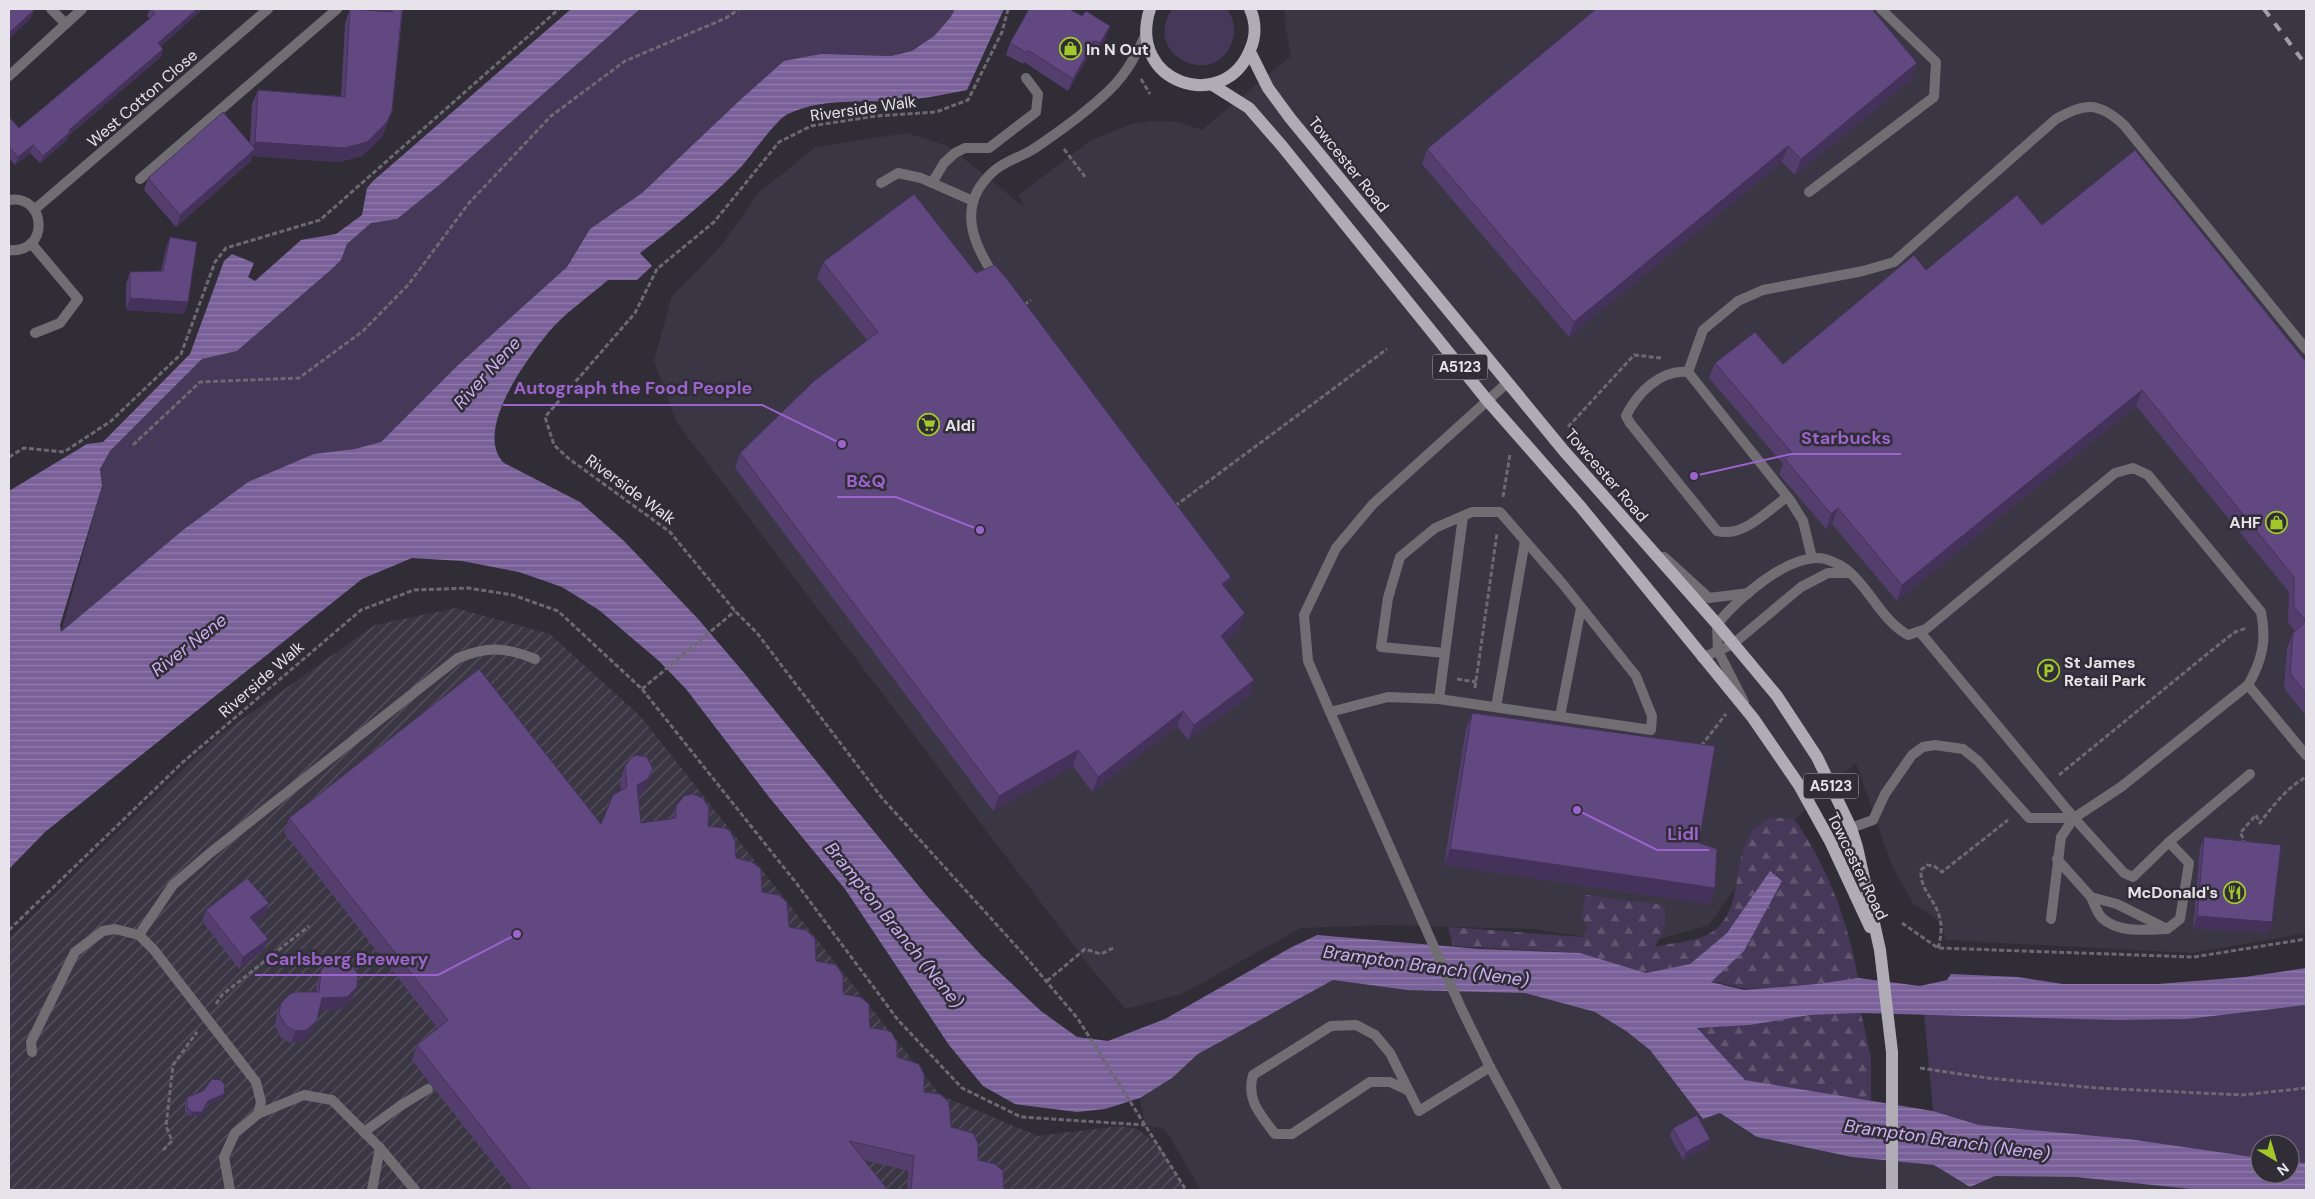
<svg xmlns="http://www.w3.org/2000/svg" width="2315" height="1199" viewBox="0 0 2315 1199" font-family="'DM Sans',sans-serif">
<defs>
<pattern id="industrial-furrows" width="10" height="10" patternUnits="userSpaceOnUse" patternTransform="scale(1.25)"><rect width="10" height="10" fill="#3b3644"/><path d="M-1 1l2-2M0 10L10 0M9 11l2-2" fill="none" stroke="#57535f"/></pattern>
<pattern id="forest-firs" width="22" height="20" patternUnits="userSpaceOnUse" patternTransform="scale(1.25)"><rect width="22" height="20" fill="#463858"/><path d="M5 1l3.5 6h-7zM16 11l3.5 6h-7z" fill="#615570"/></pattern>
<pattern id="water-rules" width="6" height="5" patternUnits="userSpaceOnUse" patternTransform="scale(1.25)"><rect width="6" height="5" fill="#796099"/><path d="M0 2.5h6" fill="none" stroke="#927eac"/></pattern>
</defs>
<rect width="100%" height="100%" fill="#312d37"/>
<g fill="#3b3644">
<path d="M1285 9H2306V933L2192 953 1946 940 1941 923 1913 903 1892 866 1856 763 1759 853 1709 925 1639 945 1533 929 1382 925 1301 928 1182 994 1125 1009 1083 958 677 423 654 361 672 296 722 245 759 192 816 147 907 133 948 146 1025 208 1018 195 1091 140 1132 124 1153 121 1178 122 1202 130 1291 56 1285 23Z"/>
<path d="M1333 980 1407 990 1525 993 1595 1012 1626 1031 1650 1050 1703 1119 1720 1113 1757 1137 1852 1157 1934 1165 1970 1187 1995 1176 2075 1177 2201 1190H1201L1165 1129 1145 1125 1140 1098 1172 1078 1198 1054Z"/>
</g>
<path fill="url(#industrial-furrows)" d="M456 608 550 634 641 717 940 1095 1038 1136 1120 1126 1137 1129 1159 1146 1186 1190H9V939L213 740 375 625Z"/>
<g fill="#463858">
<path d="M640 9H955L950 18 934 36 912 51 891 56 863 55 739 101 642 193 590 229 567 267 457 366 381 442 248 482 183 530 61 632 102 486 100 469 110 451 202 359 237 351 333 268 341 260 347 244 371 222 397 218 444 181Z"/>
<path d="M1172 9H1227C1234 19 1236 30 1232 42 1215 90 1141 56 1172 9Z"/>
<path d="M2306 1005V1163L2290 1162V1144H2260V1158L2129 1139 1979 1125 1933 1111 1924 1013 2116 1020 2188 1019Z"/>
</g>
<g fill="url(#forest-firs)">
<path d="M1772 817 1795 820C1828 868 1848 921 1858 978L1817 984 1747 989 1711 981 1744 951 1770 871 1727 933 1690 964 1646 973 1580 953 1453 946 1448 927 1583 937 1588 927 1581 916 1586 895 1664 905C1668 926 1663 929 1655 947 1669 943 1694 942 1707 935 1746 915 1730 864 1751 833 1755 826 1765 821 1772 817Z"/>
<path d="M1861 1013 1871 1058V1101L1745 1080 1696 1028 1750 1025 1810 1015Z"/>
</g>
<path fill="url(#water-rules)" d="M571 9H640L444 181 397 219 371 223 347 244 341 260 333 268 237 351 202 359 110 451 100 469 102 486 60 625 61 632 183 530 248 482 314 454 355 449 381 442 457 366 567 267 590 229 642 193 739 101 784 61 821 54 891 56 912 51 934 36 950 18 955 9H1004L967 90C950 93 933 97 915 99 873 105 828 95 788 114 776 119 750 158 738 170 707 201 674 227 640 253L652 266 637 280H608C590 296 563 314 548 333 526 360 473 432 504 463L580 502 624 541 699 620 745 674 927 896 981 955 1041 1011 1077 1037 1108 1041 1165 1019 1290 948 1317 935 1479 949 1580 953 1646 973 1690 964 1727 933 1770 871 1782 881 1744 951 1711 982 1744 990 1817 984 1858 978 1920 986 1947 980 1951 974 2017 977 2063 984H2158L2245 977 2306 968V1005L2188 1019 2116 1020 1861 1013 1810 1015 1750 1025 1697 1028 1745 1080 1933 1111 1979 1125 2129 1139 2260 1158V1174H2290V1162L2306 1163V1190H2201L2075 1177 1995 1176 1970 1187 1934 1165 1852 1157 1757 1137 1720 1113 1703 1119 1650 1050 1626 1031 1595 1012 1525 993 1407 990 1333 980 1198 1054 1172 1078 1140 1098 1105 1109 1077 1112 1015 1104 983 1086 949 1045 845 889 769 797 686 689 659 661 599 610 562 587 519 572 462 561 412 558 362 579 45 832 9 869V491L87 444 103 442 190 354 224 261 232 254 254 263 248 277 255 281 301 240 336 234 362 215 367 188 373 181Z"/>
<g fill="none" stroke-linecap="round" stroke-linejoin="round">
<g stroke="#6d6972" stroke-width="3" stroke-dasharray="5 2.5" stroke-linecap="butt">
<path d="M1008 9 1002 32 968 100 936 112 876 116 811 126 779 142 714 222 657 269 635 313 545 417 554 445 568 458 670 532 735 611 757 633 882 798 1025 956 1078 1019 1186 1190"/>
<path d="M1141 79 1150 94"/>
<path d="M1064 149 1086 178"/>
<path d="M1024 305 1031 300"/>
<path d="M1568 427 1634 355 1661 358"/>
<path d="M133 445 200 382 299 378 363 331 408 285 469 203 551 116 625 61 726 18 739 9"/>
<path d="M9 457 24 448 64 452 111 421 181 354 215 262 226 248 320 220 559 9"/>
<path d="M1503 497 1510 454"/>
<path d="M1175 506 1387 349"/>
<path d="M1457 679 1476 682"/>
<path d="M1475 688 1497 533"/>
<path d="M642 689 735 611"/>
<path d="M1701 746 1726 714"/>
<path d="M2059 775 2217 646 2235 632 2247 628"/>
<path d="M2243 845 2244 839 2240 833 2256 815 2260 823C2273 805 2287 788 2306 777"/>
<path d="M1902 923 1938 948 2194 957 2306 939"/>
<path d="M9 930 183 762 361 610 414 590 468 588 513 595 558 611 642 689 797 884 898 1020 962 1088 1021 1117 1145 1125"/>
<path d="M1938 948C1951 905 1919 898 1921 870L1927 865 1934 866 1942 872 2008 820"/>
<path d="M1047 981 1085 949 1101 954 1113 948"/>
<path d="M216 1004 222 995 309 926"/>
<path d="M1920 1068 1987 1078 2097 1088 2242 1095 2306 1088"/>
<path d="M163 1150 172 1141 166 1126 173 1065 197 1032"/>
</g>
<g stroke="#706e73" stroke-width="10">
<path d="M881 183 898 173 921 178 973 201"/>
<path d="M932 183 944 163 955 153 965 148H989L1036 112 1038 94 1026 78"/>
<path d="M1809 192 1934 97 1936 62 1881 9"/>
<path d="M31 243 78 299 60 323 35 333"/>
<path d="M996 278C971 242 956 203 995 170 1006 161 1020 157 1032 150 1056 134 1081 116 1102 97 1124 78 1133 61 1145 36"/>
<path d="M1688 372 1703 330 1738 301 1763 290 1863 271 1894 262 2056 119C2085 102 2099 102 2124 125L2306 349"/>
<path d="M1507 383 1373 504 1336 548 1304 615 1308 661 1330 712 1461 1008 1490 1067 1557 1190"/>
<path d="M1787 497C1767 511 1743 538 1717 531L1630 423 1626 416C1637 393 1661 369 1688 372L1790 500 1803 521 1812 558"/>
<path d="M1664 557 1709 598 1749 593"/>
<path d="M1920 632 2074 818 2124 873 2133 877 2169 842 2250 774"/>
<path d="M1702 658 1733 644 1801 587 1828 573H1849"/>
<path d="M2248 685 2306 755"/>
<path d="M1439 699 1445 653"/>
<path d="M1744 702 1718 651 1717 624C1738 599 1783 558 1818 558 1826 558 1839 564 1846 569 1870 588 1881 620 1908 635L1926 629 2115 473 2133 468 2148 475 2261 612C2267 640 2262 661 2248 685L2121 787 2074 818 2061 837 2051 919"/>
<path d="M1496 707 1525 541"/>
<path d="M1330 712 1388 697 1439 699 1651 730 1652 716 1636 676 1562 583 1500 512H1472L1435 528 1400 557 1388 598 1381 647 1445 653 1463 516"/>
<path d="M1560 716 1581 608"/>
<path d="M1851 828 1873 820 1885 794 1912 755 1923 747 1935 745 1963 749 1978 761 2029 818H2074"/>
<path d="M2057 859 2091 897 2117 904 2167 929 2180 919 2189 863 2169 842"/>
<path d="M2091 897C2094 903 2097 913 2102 918 2118 933 2146 930 2167 929"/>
<path d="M139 935 173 885 210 853 458 658C488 646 505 647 535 659"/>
<path d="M32 1052 31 1042 75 952 103 931 115 929 139 935 154 950 256 1082 261 1102 258 1114"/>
<path d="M1407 1090 1390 1082H1370L1292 1134H1275C1260 1114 1246 1100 1253 1075L1331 1026 1356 1025 1375 1035 1390 1053 1419 1111 1490 1067"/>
<path d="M364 1132 400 1106 428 1089"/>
<path d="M230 1190 224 1157 235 1133 258 1114 304 1095 332 1100 380 1148 415 1190"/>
<path d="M372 1190 380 1148"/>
</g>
<g stroke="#706e73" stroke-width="10">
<path d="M51 9 66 24"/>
<path d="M9 76 82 9"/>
<path d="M140 179 337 9"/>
<path d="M9 200C47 194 50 254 9 250"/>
<path d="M34 210 268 9"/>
</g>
<g stroke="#b0acb6" stroke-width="12">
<path d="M1150 9C1126 83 1224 115 1250 50 1256 37 1256 22 1250 9"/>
<path d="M1250 52 1268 88 1290 118 1564 451 1717 624 1777 696 1817 757 1851 828 1857 847 1880 950 1892 1052V1190"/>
<path d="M1211 84 1249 108 1282 146 1487 400 1580 506 1753 718 1799 785 1830 841 1870 927"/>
</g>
<path stroke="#a19ea6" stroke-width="4" stroke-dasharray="9 9" stroke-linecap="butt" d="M2264 9 2306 65"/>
</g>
<g fill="#533e6e">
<path d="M150 9H203L161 46 163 49 161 57 68 136 67 140 40 163 30 153 15 165 9 158V117L19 128 150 19 147 16Z"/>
<path d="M350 9 375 11 373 9H403L392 111 382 137 362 156 339 162 252 156 251 161 176 227 144 190 148 178 250 144 252 104 258 90 341 96 345 24Z"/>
<path d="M1106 38 1095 55 1090 53 1068 91 1024 62 1023 64 1006 55 1010 43Z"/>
<path d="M1912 79 1795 175 1782 162 1569 337 1422 164 1427 149Z"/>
<path d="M2042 225 2306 362V716L2284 688 2287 648 2293 633 2295 631 2288 622 2289 592 2136 406 1897 601 1832 524 1826 529 1779 474 1783 464 1709 378 1715 363 1783 364 1926 270Z"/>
<path d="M170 237 188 302 184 314 126 310V284L130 272 161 271 166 248Z"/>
<path d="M823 262 976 273 1227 590 1239 629 1225 642 1254 680 1249 696 1188 740 1177 726 1092 792 1073 766 993 811 735 468 740 453 867 340 817 278Z"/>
<path d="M1472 713 1715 888 1709 904 1444 865 1466 729Z"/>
<path d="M625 766 653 769 643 794 638 796 641 823 672 819 676 806 708 826 736 858 816 961 843 994 870 1028 897 1057 951 1127 1004 1190H907L908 1171 864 1160 888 1190H514L412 1060 417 1045 438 1029 284 833 289 818 601 824 621 791 620 781Z"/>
<path d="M2204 837 2268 933 2193 928 2200 848Z"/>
<path d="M269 903 265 914 255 922 268 939 264 950 239 969 202 921 206 910Z"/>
<path d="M321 970 352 999 343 1009 319 1010 312 1031 303 1041 291 1043 281 1038 275 1026 277 1014 281 1003 316 992 317 982Z"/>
<path d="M187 1097 223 1098 207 1105 201 1116H190L185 1112V1101Z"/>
<path d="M1673 1128 1710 1139 1707 1147 1683 1160 1670 1136Z"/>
</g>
<g fill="#44325a">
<path d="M197 9H203L155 51 158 43Z"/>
<path d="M34 10 31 18 9 39V33Z"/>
<path d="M1110 26 1106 38 1095 55 1100 43Z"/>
<path d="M1094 41 1090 53 1068 91 1073 79Z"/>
<path d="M163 49 161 57 68 136 67 140 40 163 43 156 69 130Z"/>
<path d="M1917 63 1912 79 1795 175 1801 159Z"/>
<path d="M392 111 382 137 362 156 339 162 252 156 251 161 176 227 180 215 250 153 255 142Z"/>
<path d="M33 145 30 153 15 165 18 157Z"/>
<path d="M1788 146 1782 162 1569 337 1574 322Z"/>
<path d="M130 298 188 302 184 314 126 310Z"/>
<path d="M2142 390 2136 406 1897 601 1902 585Z"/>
<path d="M1838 508 1832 524 1826 529 1831 514Z"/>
<path d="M1231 577 1225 593 1222 584Z"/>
<path d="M1245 613 1239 629 1216 652 1221 636Z"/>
<path d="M1254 680 1249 696 1188 740 1194 725Z"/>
<path d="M1183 711 1177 726 1092 792 1098 777Z"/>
<path d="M1078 750 1073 766 993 811 999 796Z"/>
<path d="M653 769 643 794 632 800 637 785Z"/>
<path d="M1450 849 1715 888 1709 904 1444 865Z"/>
<path d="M269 903 265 914 246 929 250 917Z"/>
<path d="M2197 916 2272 922 2268 933 2193 928Z"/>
<path d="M268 939 264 950 239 969 243 957Z"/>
<path d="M357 987 352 999 343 1009 317 1010 322 998Z"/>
<path d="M317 1020 312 1031 303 1041 291 1043 295 1031Z"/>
<path d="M224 1094 223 1098 207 1105 201 1116H190L192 1112 208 1101Z"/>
<path d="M1710 1139 1707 1147 1683 1160 1686 1152Z"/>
</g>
<g fill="#614880" stroke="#44325a">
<path d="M9 9H33L34 10 9 33Z"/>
<path d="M151 9H197L158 43 163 49 69 130 70 132 43 156 33 145 18 157 9 147V117L19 128 155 14Z"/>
<path d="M350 9 393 12 390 9H402L392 111 387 122 367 142 344 148 255 142 258 90 345 97Z"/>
<path d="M1029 9H1069L1082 16 1086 11 1110 26 1100 43 1094 41 1073 79 1028 50 1027 53 1010 43Z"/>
<path d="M1596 9H1872L1917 63 1801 159 1788 146 1574 322 1427 149Z"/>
<path d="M223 112 255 149 180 215 148 178Z"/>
<path d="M2135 150 2306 362V694L2290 673 2293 633 2306 621 2294 607V577L2142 390 1902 585 1838 508 1831 514 1785 459 1792 453 1715 363 1755 332 1783 364 1914 255 1926 270 2017 195 2042 225Z"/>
<path d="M914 194 976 273 995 265 1007 279 1231 577 1222 584 1245 613 1221 636 1254 680 1194 725 1183 711 1098 777 1078 750 999 796 740 453 814 381 878 332 823 262Z"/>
<path d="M170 237 197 242 188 302 130 298V272L163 271Z"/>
<path d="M479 669 601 824 613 795 627 787 625 766 631 758 636 755 647 757 653 769 648 779 637 785 641 823 676 818V806L684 796 692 794 703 798 709 808 708 826 725 828 730 831 735 841 736 858 752 862 761 869 762 892 779 895 787 902 789 927 806 930 815 938 816 961 833 964 838 967 843 976V994L860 997 869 1004 870 1028 887 1030 892 1033 897 1043V1057L919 1064 924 1074V1092L940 1094 949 1102 951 1127 973 1133 978 1143V1160L995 1164 1003 1171 1004 1190H911L914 1156 849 1141 888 1190H531L417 1045 448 1020 289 818Z"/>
<path d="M1472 713 1715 746 1699 843 1717 849 1715 888 1450 849Z"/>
<path d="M2204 837 2281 845 2272 922 2197 916Z"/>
<path d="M247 878 269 903 250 917 268 939 243 957 206 910Z"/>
<path d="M341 959 350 963 358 974 357 987 347 997 322 998 317 1020 307 1030 295 1031 286 1026 279 1014 281 1003 290 994 296 992H319L321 970 330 961Z"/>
<path d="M212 1079 221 1080 225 1085 224 1094 208 1101 202 1112H192L187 1108V1097L203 1091Z"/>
<path d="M1697 1115 1710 1139 1686 1152 1673 1128Z"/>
</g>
<defs>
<symbol id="shop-ring" viewBox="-11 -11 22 22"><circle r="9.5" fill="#312d37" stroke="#a1c92a" stroke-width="1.5"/><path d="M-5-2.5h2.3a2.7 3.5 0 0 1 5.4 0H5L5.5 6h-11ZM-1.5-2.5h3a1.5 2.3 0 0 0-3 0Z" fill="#a1c92a"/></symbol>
<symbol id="supermarket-ring" viewBox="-11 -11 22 22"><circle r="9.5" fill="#312d37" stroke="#a1c92a" stroke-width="1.5"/><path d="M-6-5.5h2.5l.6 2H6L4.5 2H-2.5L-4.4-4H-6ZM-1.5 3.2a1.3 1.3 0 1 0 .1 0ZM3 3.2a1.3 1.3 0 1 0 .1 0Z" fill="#a1c92a"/></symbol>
<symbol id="parking-ring" viewBox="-11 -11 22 22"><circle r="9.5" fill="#312d37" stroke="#a1c92a" stroke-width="1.5"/><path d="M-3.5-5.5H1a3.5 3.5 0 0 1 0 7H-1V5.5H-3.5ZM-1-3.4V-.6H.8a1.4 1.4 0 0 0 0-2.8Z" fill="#a1c92a"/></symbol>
<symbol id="restaurant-ring" viewBox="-11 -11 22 22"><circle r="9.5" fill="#312d37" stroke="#a1c92a" stroke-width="1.5"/><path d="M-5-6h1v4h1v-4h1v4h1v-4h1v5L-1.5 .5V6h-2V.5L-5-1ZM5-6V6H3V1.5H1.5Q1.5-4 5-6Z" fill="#a1c92a"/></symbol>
</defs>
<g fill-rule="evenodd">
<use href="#shop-ring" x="1058" y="36" width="25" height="25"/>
<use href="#supermarket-ring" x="916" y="412" width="25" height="25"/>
<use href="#shop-ring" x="2264" y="510" width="25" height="25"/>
<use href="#parking-ring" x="2036" y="658" width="25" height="25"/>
<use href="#restaurant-ring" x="2222" y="880" width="25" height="25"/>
</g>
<g text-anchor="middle" stroke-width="5" stroke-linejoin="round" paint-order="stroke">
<g fill="#312d37" stroke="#b0acb4" stroke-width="1">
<rect x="1432.5" y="354.5" width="55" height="25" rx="4"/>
<rect x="1803.5" y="773.5" width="55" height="25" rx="4"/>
</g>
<g font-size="15" font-weight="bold" fill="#e6e3ea">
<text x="1460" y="372">A5123</text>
<text x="1831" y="791">A5123</text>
</g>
<g font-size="16" font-weight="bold" fill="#e6e3ea" stroke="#312d37" text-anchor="start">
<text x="1086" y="55">In N Out</text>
<text x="945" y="431">Aldi</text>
<text x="2261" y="528" text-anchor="end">AHF</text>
<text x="2064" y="668">St James<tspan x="2064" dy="18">Retail Park</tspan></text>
<text x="2218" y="898" text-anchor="end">McDonald's</text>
</g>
<g font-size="16" fill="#e6e3ea" stroke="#312d37">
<text transform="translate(142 98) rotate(-41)" y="6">West Cotton Close</text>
<text transform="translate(863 108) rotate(-8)" y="6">Riverside Walk</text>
<text transform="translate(1349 164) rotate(51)" y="6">Towcester Road</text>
<text transform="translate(1607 475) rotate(49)" y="6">Towcester Road</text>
<text transform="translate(631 489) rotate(36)" y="6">Riverside Walk</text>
<text transform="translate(261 679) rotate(-41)" y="6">Riverside Walk</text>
<text transform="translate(1858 866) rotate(64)" y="6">Towcester Road</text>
</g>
<g font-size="18" font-style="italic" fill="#cdb0f3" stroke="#312d37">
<text transform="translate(487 373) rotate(-48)" y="6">River Nene</text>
<text transform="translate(189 645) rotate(-38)" y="6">River Nene</text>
<text transform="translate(894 925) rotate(51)" y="6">Brampton Branch (Nene)</text>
<text transform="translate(1426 966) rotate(8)" y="6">Brampton Branch (Nene)</text>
<text transform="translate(1947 1140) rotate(8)" y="6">Brampton Branch (Nene)</text>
</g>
</g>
<path fill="none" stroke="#9b63cc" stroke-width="2" d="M842 444L762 405H503M1694 476L1791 454H1901M980 530L896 497H837M1577 810L1657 850H1709M517 934L438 975H255"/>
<g fill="#9b63cc" stroke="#312d37" stroke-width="2">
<circle cx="842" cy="444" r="5"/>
<circle cx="1694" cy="476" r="5"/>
<circle cx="980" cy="530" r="5"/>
<circle cx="1577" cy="810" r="5"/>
<circle cx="517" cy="934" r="5"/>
</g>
<g font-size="18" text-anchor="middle" font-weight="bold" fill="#9b63cc" stroke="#312d37" stroke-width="5" stroke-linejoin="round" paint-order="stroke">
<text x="633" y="394">Autograph the Food People</text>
<text x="1846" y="444">Starbucks</text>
<text x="866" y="487">B&amp;Q</text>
<text x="1683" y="840">Lidl</text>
<text x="347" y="965">Carlsberg Brewery</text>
</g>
<rect width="2315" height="1199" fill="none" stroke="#e6e3ea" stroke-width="20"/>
<g transform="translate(2275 1159) rotate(142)"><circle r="24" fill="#312d37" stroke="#79767f"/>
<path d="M0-4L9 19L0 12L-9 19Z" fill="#a1c92a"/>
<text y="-8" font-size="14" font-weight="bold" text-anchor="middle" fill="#e6e3ea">N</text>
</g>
</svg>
